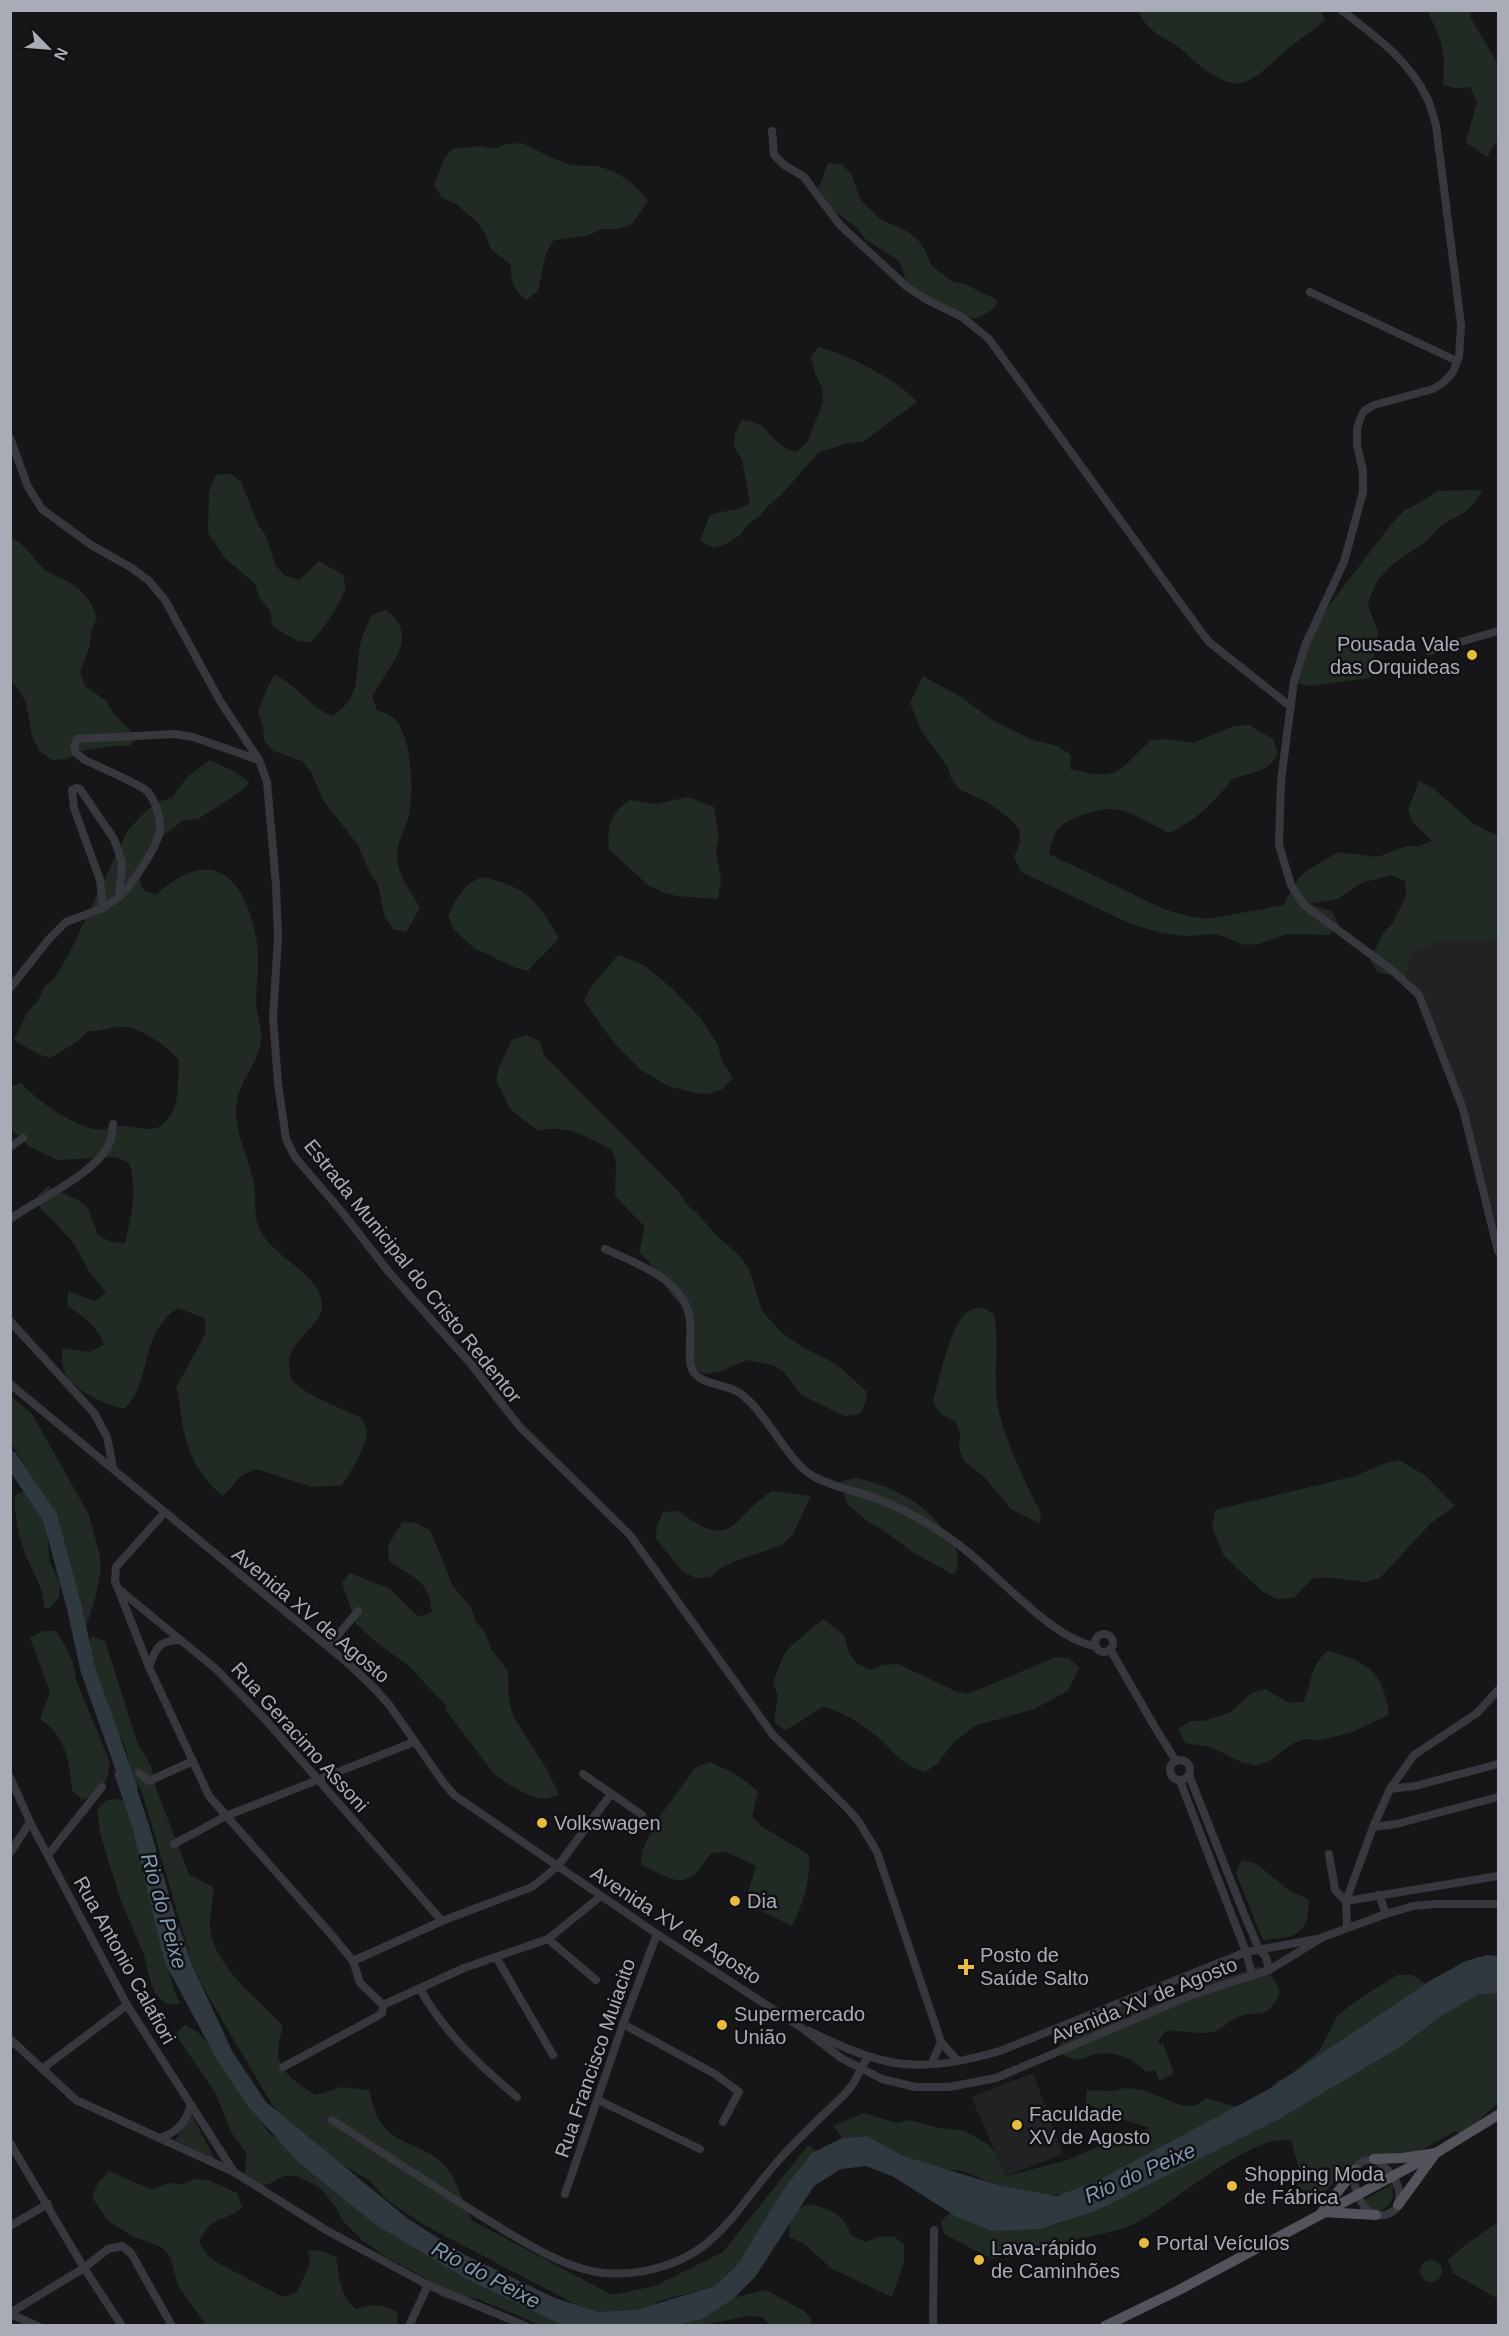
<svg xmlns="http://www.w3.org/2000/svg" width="1509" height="2336" viewBox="0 0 1509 2336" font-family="Helvetica,sans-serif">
<rect width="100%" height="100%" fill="#161618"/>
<g fill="#222225">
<path d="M1490 939 1498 940V1219L1495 1220 1467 1111 1424 997 1407 977 1410 954 1441 941Z"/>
<path d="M1033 2073 1063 2154 1006 2176 971 2097Z"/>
</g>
<g fill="#222a24">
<path d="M1321 11 1325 20C1314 30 1301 38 1289 48 1275 59 1262 75 1245 82 1225 90 1195 62 1182 50 1164 35 1149 35 1138 11Z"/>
<path d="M1428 11H1471L1470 17 1498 64V139L1487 157 1466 142 1477 102 1470 87 1455 88 1443 85 1444 58 1441 42Z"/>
<path d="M522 143C536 150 551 158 565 163 576 167 583 165 594 166 614 168 637 184 648 201L632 224 619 229H602L587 236 554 240 546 253 538 291 526 300C513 290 511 281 511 265L491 249 486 236 478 223 456 204 442 198 434 185 444 159 452 149 481 146 494 149 507 144Z"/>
<path d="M828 163 842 164 851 174 861 201 880 219 908 232 918 240 926 252 931 265 951 281 964 284 994 298 998 301C993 312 983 316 973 319L909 289 899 261 865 239 856 227 836 212 818 189Z"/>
<path d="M819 347C848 355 897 379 917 402L863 442 849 443 819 452 781 495 768 506 760 516 748 524 740 535 728 543 714 548 700 541 710 515C727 509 735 513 750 503L742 460 734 447 735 434 742 420C773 422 766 444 796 452L807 443 823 402 822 388 815 373 811 357Z"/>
<path d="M231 474 241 482 258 524 266 536 275 565 284 575 299 580 319 561 343 575C344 580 346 585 345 589 341 604 322 631 311 642L298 641 273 627 270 611 259 597 255 584 225 558 208 533 209 492 216 475Z"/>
<path d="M1482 490C1471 513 1461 513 1442 525 1435 530 1432 537 1425 542 1397 563 1378 567 1368 605L1378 632 1370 678 1310 686 1297 683 1312 628 1389 527 1405 510 1423 501 1437 491Z"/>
<path d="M10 537C28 546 31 557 44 569 49 573 55 576 61 578 81 588 90 597 97 618L91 632 90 646 80 672 85 686 106 701 114 714 137 738 129 746H112L81 751 67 759 52 760 39 751 32 736 26 702 11 679Z"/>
<path d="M386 610C423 638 386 668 372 697L377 710C382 712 390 715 394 718 412 736 414 792 409 815 406 829 397 841 397 855 397 876 411 890 420 908L406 932 393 929 385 917 378 885 370 873 358 845 323 800 311 772 302 761 273 751 264 740 263 726 258 712 268 686 275 675C298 686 308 706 332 716 361 698 355 677 360 646 362 635 367 625 372 615Z"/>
<path d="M923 676 961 697 992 720 1033 740 1058 746 1071 755 1070 769C1121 782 1117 771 1151 740L1166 739 1192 743 1234 726 1249 725 1273 739 1278 753C1267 775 1252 771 1232 779 1215 802 1195 821 1169 833 1152 825 1131 810 1112 809 1099 808 1068 818 1059 828 1053 834 1050 847 1049 854L1166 910 1188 916 1207 919 1284 905C1291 890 1297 875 1313 867 1322 861 1329 859 1337 852L1377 857 1404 847 1419 846 1432 841 1413 823 1408 810 1419 781 1433 788 1474 824 1498 836V940L1441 941 1410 954 1407 977 1378 973 1370 960 1383 933 1393 923 1406 896 1405 881 1391 875 1362 883 1337 899 1309 904 1332 911 1339 926 1329 935 1287 934 1259 944 1245 945 1216 934 1184 936 1158 932 1131 924 1021 872 1014 857 1020 843 1019 829 1010 819 989 803 961 790 952 780 947 766 922 732 910 703Z"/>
<path d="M210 760 237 773 249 782 243 790 214 809 198 819 184 820 158 839 139 878 144 891 156 895C218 838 251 887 258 952 259 969 256 985 256 1002 256 1015 263 1029 261 1042 257 1066 236 1085 236 1109 236 1136 247 1154 253 1179 257 1194 253 1211 258 1225 269 1257 319 1271 322 1304 324 1329 277 1342 292 1379 297 1392 348 1411 362 1418 363 1422 367 1428 367 1432 367 1446 350 1473 342 1485L312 1487 256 1469 241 1476 223 1496C199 1477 187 1451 182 1422 180 1410 180 1400 176 1388L206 1332 204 1318 178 1308C137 1335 154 1381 124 1409 95 1401 54 1384 63 1348L89 1352 104 1345C97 1325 83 1317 67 1305L68 1291 94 1301 106 1293 89 1271 74 1244 52 1219 41 1211 38 1195 48 1186 78 1200 88 1208 98 1235 111 1242 125 1243C131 1217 138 1189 129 1163L116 1157 58 1160 30 1147 11 1129V1087L21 1083C36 1100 72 1125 94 1129 106 1131 115 1125 126 1126 138 1127 151 1133 162 1125 182 1109 177 1081 179 1060 165 1045 139 1025 117 1027 105 1028 103 1032 88 1031L77 1042 50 1058 38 1054 14 1040 27 1013 38 1001 44 987 55 978 69 954 128 830 146 811 158 802 172 798 187 777Z"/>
<path d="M688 797 714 807 719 837 716 850 721 880 718 899 677 896 664 893 648 885 609 849C607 827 610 813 630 800L656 804Z"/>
<path d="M483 877C527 887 537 901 559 938 549 951 537 959 528 971L516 968 474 948 453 929 448 916C457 897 463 884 483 877Z"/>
<path d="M618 955 644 965 674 990 702 1020 718 1045 722 1061 733 1078 722 1089 709 1094 695 1093 668 1086 641 1070 630 1059 611 1039 584 1001 591 987Z"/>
<path d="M526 1035 540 1041 544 1055 679 1192 687 1205 697 1213 717 1236 739 1255 749 1269 762 1311 781 1332 802 1347 829 1360 842 1369 867 1392 866 1401 860 1414 845 1416 801 1395 784 1372 773 1365 747 1360 719 1372 704 1374 691 1367 685 1308C664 1292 658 1267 639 1252L645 1227 615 1196 616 1162 611 1149C587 1137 566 1123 538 1131L510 1109 496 1080 499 1067 512 1040Z"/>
<path d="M982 1307 994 1315C1001 1346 992 1376 998 1407 1004 1439 1026 1484 1041 1513L1039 1523 1011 1509 984 1477 964 1461 959 1448 960 1434 955 1421 941 1414 933 1402C939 1380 950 1325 968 1311 971 1309 978 1308 982 1307Z"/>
<path d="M11 1397 32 1414 89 1515 100 1557 101 1571 95 1598 87 1624 75 1619 53 1511 11 1443Z"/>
<path d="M1399 1460 1426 1476 1455 1506 1431 1523 1380 1578 1366 1582 1326 1577 1312 1579 1294 1598 1277 1599 1263 1592 1224 1556 1212 1528 1215 1510 1355 1476 1383 1464Z"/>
<path d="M857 1478C893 1487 920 1500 943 1529 955 1544 963 1557 954 1575L914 1553 883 1530 870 1523 847 1504 841 1481Z"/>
<path d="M27 1489 39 1495 47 1520 49 1560 60 1584 59 1597 50 1608H44C44 1585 31 1571 24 1551 18 1533 14 1513 15 1495Z"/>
<path d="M772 1491 811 1496 793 1534 782 1545 736 1561 721 1568 711 1577 696 1578 683 1572 656 1539 657 1526 663 1512 678 1511C735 1553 729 1519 772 1491Z"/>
<path d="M402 1522 416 1523 430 1530 453 1586 471 1608 476 1622 485 1632 491 1649 508 1671 509 1700 513 1716 546 1768 559 1795C554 1796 549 1799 544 1799 528 1798 508 1784 495 1775L445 1709 446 1706 409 1666 376 1642 356 1624 342 1583 350 1573 390 1589 419 1617 432 1612C429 1579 414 1579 389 1561L388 1546Z"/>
<path d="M823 1619 844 1635 848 1651 856 1663 870 1670 883 1665 898 1664 955 1691 968 1694 1056 1657 1069 1658 1079 1668 1068 1691 1034 1709 975 1726 953 1743 937 1764 925 1772C901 1765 897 1754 880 1739 863 1725 845 1712 823 1707 809 1714 799 1725 784 1730L774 1722 778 1696 773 1683 783 1656 791 1646Z"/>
<path d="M43 1631H56C67 1647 75 1662 76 1680L109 1760C111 1781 101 1791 83 1800L72 1791C70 1762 66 1736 40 1719L50 1692 30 1638Z"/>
<path d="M92 1636 105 1641 137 1742 151 1766 157 1791 189 1874 214 1888C213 1901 210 1913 210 1925 212 1966 259 1999 283 2026 281 2034 277 2046 278 2054 280 2074 301 2086 316 2095L342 2087 369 2090C372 2102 376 2119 385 2128 401 2145 427 2147 443 2164 459 2180 461 2203 473 2221L612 2295 655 2286 723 2252 808 2145 819 2153 785 2188 738 2264 715 2286 656 2302 652 2310 600 2317 424 2225 387 2200 369 2180 334 2160 280 2115 271 2103 207 1994 193 1966 141 1789 133 1778 126 1750 98 1688 90 1677 86 1650Z"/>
<path d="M1327 1651C1368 1661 1384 1673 1389 1715L1350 1733 1319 1740 1305 1739 1292 1744 1269 1761 1256 1766 1241 1762 1211 1747 1185 1743 1178 1729 1190 1721H1204L1231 1712 1251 1693 1265 1689 1289 1703 1303 1702C1313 1682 1309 1668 1327 1651Z"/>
<path d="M710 1762 737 1775 758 1791 752 1816 761 1826 809 1855C811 1880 803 1904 792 1926L753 1907 748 1893 756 1866 726 1852 711 1853 696 1874 681 1881 669 1878 641 1865 642 1851 655 1823 696 1767Z"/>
<path d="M120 1799 132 1807 173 1988 180 2004H167L156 1995 151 1983 144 1955 120 1898 100 1833 97 1809 107 1800Z"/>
<path d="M1242 1860 1257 1864 1287 1889 1309 1900C1309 1937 1294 1937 1263 1940L1236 1873Z"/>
<path d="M1259 1966C1271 1972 1276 1981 1280 1993 1265 2024 1259 2007 1236 2018 1227 2022 1222 2030 1212 2032 1198 2035 1181 2030 1166 2031L1158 2042 1160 2045 1163 2043 1174 2074 1159 2081 1155 2070 1146 2072C1133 2058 1115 2051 1095 2054 1091 2055 1086 2058 1082 2059 1072 2060 1064 2056 1055 2051L1063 2041 1076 2036 1123 2002 1150 2007 1164 2000 1179 1998 1192 1993 1217 1977 1232 1976Z"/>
<path d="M1397 1975H1412L1426 1984 1498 1977V2103L1463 2135 1455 2131 1415 2154 1354 2165 1340 2176 1321 2196H1310L1297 2186 1301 2176 1291 2141C1259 2129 1172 2204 1140 2221 1131 2226 1120 2229 1110 2232L992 2259 944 2234 941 2221 952 2211 1007 2221 1058 2224 1086 2212 1072 2194 1043 2195 1000 2187 963 2171 922 2167 864 2136 842 2138 833 2126 864 2113 897 2123 910 2120 938 2128 965 2131 989 2145 995 2152 1006 2176 1068 2160 1108 2142 1123 2139 1150 2128 1110 2116 1086 2103 1087 2090 1112 2091 1125 2088 1143 2090 1181 2105 1195 2106 1206 2098 1248 2110 1267 2093 1277 2081 1289 2076 1319 2051 1338 2015 1359 1999Z"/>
<path d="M185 2025 197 2031 207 2042 270 2134 563 2325H540L478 2299 466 2297 453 2300 440 2296 432 2285 422 2276 384 2256 362 2240 343 2221 337 2209 321 2188 297 2176H284L269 2184 256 2187 243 2183 247 2154 231 2132 215 2092 175 2034Z"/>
<path d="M192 2116 215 2159 175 2140Z"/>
<path d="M1373 2165 1382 2171 1359 2183V2174L1366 2166Z"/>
<path d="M109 2171 152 2190 169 2183 182 2184 196 2179 209 2180 237 2193 242 2207C222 2225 213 2212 199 2242L207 2255 218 2263 283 2297 297 2292 310 2264 308 2250 322 2251 336 2257C340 2277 339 2296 356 2309 372 2303 382 2304 397 2312L398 2325H206L178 2286 170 2256 161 2247 132 2236 108 2221 92 2197 98 2183Z"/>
<path d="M1392 2184C1394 2198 1393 2205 1378 2212L1370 2209 1363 2201Z"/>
<path d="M810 2204C831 2210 844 2214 851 2235L865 2242 879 2237 893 2236 904 2244V2261L892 2297 832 2269 803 2243 789 2237 790 2223 796 2209Z"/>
<path d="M1498 2222V2299L1453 2273 1448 2260 1464 2246Z"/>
<circle cx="1431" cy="2271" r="11"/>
<path d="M766 2290 804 2311 812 2320 810 2325H770L762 2317 748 2316 703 2325 638 2326 683 2310Z"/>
</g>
<path fill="#303840" d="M130 1769 149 1825 173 1909 193 1967 232 2051 266 2102 407 2218 465 2255 555 2298 598 2312 636 2310 715 2286 738 2264 783 2190 812 2153 842 2138 867 2136 903 2156 1001 2186 1057 2196 1097 2181 1269 2089 1431 1980 1466 1961 1487 1955 1498 1956V1993L1479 1994 1441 2016 1403 2045 1281 2118 1098 2210 1040 2229 992 2231 955 2216 894 2177 866 2166 841 2169 814 2186 755 2277 733 2299 702 2319 673 2326 562 2325 469 2280 376 2225 297 2161 247 2105 216 2058 165 1963 132 1826 114 1773Z"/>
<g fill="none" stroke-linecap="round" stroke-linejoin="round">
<path stroke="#303840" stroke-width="15" d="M10 1458 50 1517 75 1610 88 1670 130 1788"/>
<g stroke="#37383d" stroke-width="8">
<path d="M1341 10C1374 35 1409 60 1427 98 1431 106 1433 116 1436 125L1458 300 1461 326 1459 357 1453 372 1444 382 1433 389 1374 405 1364 411 1360 419 1357 429V445L1363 471V492L1344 562 1306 643 1294 681 1281 781 1279 845 1291 885 1304 905 1392 970 1419 995 1463 1109 1498 1251"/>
<path d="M772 131 774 155 784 165 804 177 840 225 907 287 927 300 962 317 989 339 1202 633 1209 642 1291 707"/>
<path d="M1310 292 1457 361"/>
<path d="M10 438 28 487 42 509 91 545 132 568 149 581 165 600 220 701 259 760 267 782 276 885 278 937 273 1018 278 1083 286 1139 295 1157 342 1212 388 1271 471 1364 519 1426 630 1535 773 1735 847 1808 859 1822 877 1852 941 2042 957 2060"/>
<path d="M1429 651 1498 631"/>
<path d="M103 908 119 897"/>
<path d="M10 988 49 939 66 922 103 908 100 880 74 808 72 790 76 788 80 789 114 839 119 853 122 864 119 897C131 886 158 846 160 830 161 818 155 800 147 791 140 784 97 766 85 760L76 753 74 746 77 739 174 734 193 737 259 760"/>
<path d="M10 1147 23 1138"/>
<path d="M10 1219C37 1200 99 1172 110 1142 112 1137 112 1130 113 1124"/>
<path d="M605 1249C637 1264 687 1280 690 1322 691 1329 690 1337 690 1344 690 1354 688 1367 696 1375 707 1386 728 1384 741 1394 768 1414 786 1460 813 1476 830 1486 853 1490 872 1497 904 1508 936 1527 963 1548 998 1575 1054 1641 1096 1646"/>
<path d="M10 1321 94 1413 107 1437 113 1468"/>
<path d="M10 1384 350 1665 376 1690 390 1706 443 1782 454 1795 657 1934 802 2028 841 2058 882 2079 915 2087H949L996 2078 1192 1995 1269 1970 1323 1937 1386 1914 1413 1906 1436 1904H1498"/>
<path d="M164 1513 116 1567 115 1581 149 1667 209 1796 335 1939 353 1961 360 1983 383 2005"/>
<path d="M121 1591 216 1669 264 1718 442 1921"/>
<circle cx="1104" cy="1643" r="9"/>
<path d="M328 1647 358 1611"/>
<path d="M1110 1649 1156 1729 1176 1761"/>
<path d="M149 1667C156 1648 158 1641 179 1640"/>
<circle cx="1180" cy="1770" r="10"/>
<path d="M139 1773 149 1781 193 1761"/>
<path d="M583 1774 642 1815"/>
<path d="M1189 1775 1244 1914 1259 1949 1266 1957 1269 1970"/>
<path d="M10 1777 30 1822 127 2005 234 2172"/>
<path d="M1180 1781 1246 1952 1252 1975"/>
<path d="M1390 1789 1415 1786 1498 1764"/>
<path d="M1373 1827 1396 1824 1498 1797"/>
<path d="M174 1844 226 1816 414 1742"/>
<path d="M10 1853 30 1822"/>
<path d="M1329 1854 1335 1890 1346 1901"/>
<path d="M48 1855 102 1787"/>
<path d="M1379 1895 1386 1914"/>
<path d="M1346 1901 1498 1876"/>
<path d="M1347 1928 1346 1901 1373 1827 1390 1789 1414 1755 1477 1713 1498 1690"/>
<path d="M548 1939 596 1980"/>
<path d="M496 1957 553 2055"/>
<path d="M353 1961 442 1921 532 1887 557 1867 611 1794"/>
<path d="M420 1989C444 2032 479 2065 517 2097"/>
<path d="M623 2024 715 2074 739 2092 723 2122"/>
<path d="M809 2031C834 2043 859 2055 886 2061 922 2070 966 2061 1000 2051L1246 1952 1317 1939"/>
<path d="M10 2039 76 2100 234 2172 326 2230 428 2285 526 2326"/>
<path d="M932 2063 941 2042"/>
<path d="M283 2067 376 2017 382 2013 383 2005 464 1968 548 1939 601 1896"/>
<path d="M42 2069 127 2005"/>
<path d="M598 2100 700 2149"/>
<path d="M332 2120C379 2151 426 2181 473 2211 510 2233 559 2268 603 2273 637 2276 675 2267 702 2247 730 2226 749 2195 771 2169 793 2143 819 2119 844 2095L853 2084 868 2056"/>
<path d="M162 2137C179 2131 186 2122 191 2105"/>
<path d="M10 2143 84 2268 122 2326"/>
<path d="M1374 2159C1390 2169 1407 2189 1396 2209 1370 2231 1348 2190 1356 2167L1363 2161Z"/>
<path d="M565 2194 623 2024 657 1934"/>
<path d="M10 2226 48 2204"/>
<path d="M10 2313 84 2268 108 2249 122 2246 131 2253 172 2326"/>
<path d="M10 2314 38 2326"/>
<path d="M409 2326 428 2285"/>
<path d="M933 2326 934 2230"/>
</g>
<g stroke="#53545b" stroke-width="10">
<path d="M1374 2159 1403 2158 1436 2153 1498 2115"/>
<path d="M1398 2205 1435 2154"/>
<path d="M1324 2209 1355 2170"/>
<path d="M1322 2212 1376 2215"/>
<path d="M1105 2326 1179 2290 1436 2153"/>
</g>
</g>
<g fill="#e8bc3e" stroke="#111113" stroke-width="2">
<circle cx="1472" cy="655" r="6"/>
<circle cx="542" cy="1823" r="6"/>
<circle cx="735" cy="1901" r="6"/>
<path d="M963 1958h6v6h6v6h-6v6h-6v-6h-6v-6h6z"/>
<circle cx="722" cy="2025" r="6"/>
<circle cx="1017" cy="2125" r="6"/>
<circle cx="1232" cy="2186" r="6"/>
<circle cx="1144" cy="2243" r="6"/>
<circle cx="979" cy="2260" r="6"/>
</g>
<g text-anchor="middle" stroke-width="5" stroke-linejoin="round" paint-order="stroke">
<g font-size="20" fill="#a9acb7" stroke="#111113" text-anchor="start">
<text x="1460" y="651" text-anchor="end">Pousada Vale<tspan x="1460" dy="23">das Orquideas</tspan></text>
<text x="554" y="1830">Volkswagen</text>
<text x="747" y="1908">Dia</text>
<text x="980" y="1962">Posto de<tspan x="980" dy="23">Saúde Salto</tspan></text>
<text x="734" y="2021">Supermercado<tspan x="734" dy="23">União</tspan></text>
<text x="1029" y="2121">Faculdade<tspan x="1029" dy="23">XV de Agosto</tspan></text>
<text x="1244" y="2181">Shopping Moda<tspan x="1244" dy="23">de Fábrica</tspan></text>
<text x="1156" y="2250">Portal Veículos</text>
<text x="991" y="2255">Lava-rápido<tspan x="991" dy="23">de Caminhões</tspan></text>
</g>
<g font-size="20" fill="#a9acb7" stroke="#111113">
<text transform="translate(413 1271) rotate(51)" y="7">Estrada Municipal do Cristo Redentor</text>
<text transform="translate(311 1615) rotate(40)" y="7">Avenida XV de Agosto</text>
<text transform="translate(300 1737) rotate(48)" y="7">Rua Geracimo Assoni</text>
<text transform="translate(676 1925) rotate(33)" y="7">Avenida XV de Agosto</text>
<text transform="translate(125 1960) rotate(61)" y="7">Rua Antonio Calafiori</text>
<text transform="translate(1144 2000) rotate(-22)" y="7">Avenida XV de Agosto</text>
<text transform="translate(595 2058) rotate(-71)" y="7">Rua Francisco Muiacito</text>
</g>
<g font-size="21" font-style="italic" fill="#8297b0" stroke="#111113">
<text transform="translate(164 1911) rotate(74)" y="7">Rio do Peixe</text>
<text transform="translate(1140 2173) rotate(-24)" y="7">Rio do Peixe</text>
<text transform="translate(486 2275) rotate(28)" y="7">Rio do Peixe</text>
</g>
</g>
<rect width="1509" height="2336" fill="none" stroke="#a9acb7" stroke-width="24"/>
<g transform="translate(48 48) rotate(115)" stroke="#111113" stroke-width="4.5" paint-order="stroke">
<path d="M0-4.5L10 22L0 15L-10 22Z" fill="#a9acb7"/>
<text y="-9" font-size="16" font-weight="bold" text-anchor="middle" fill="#a9acb7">N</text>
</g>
</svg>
